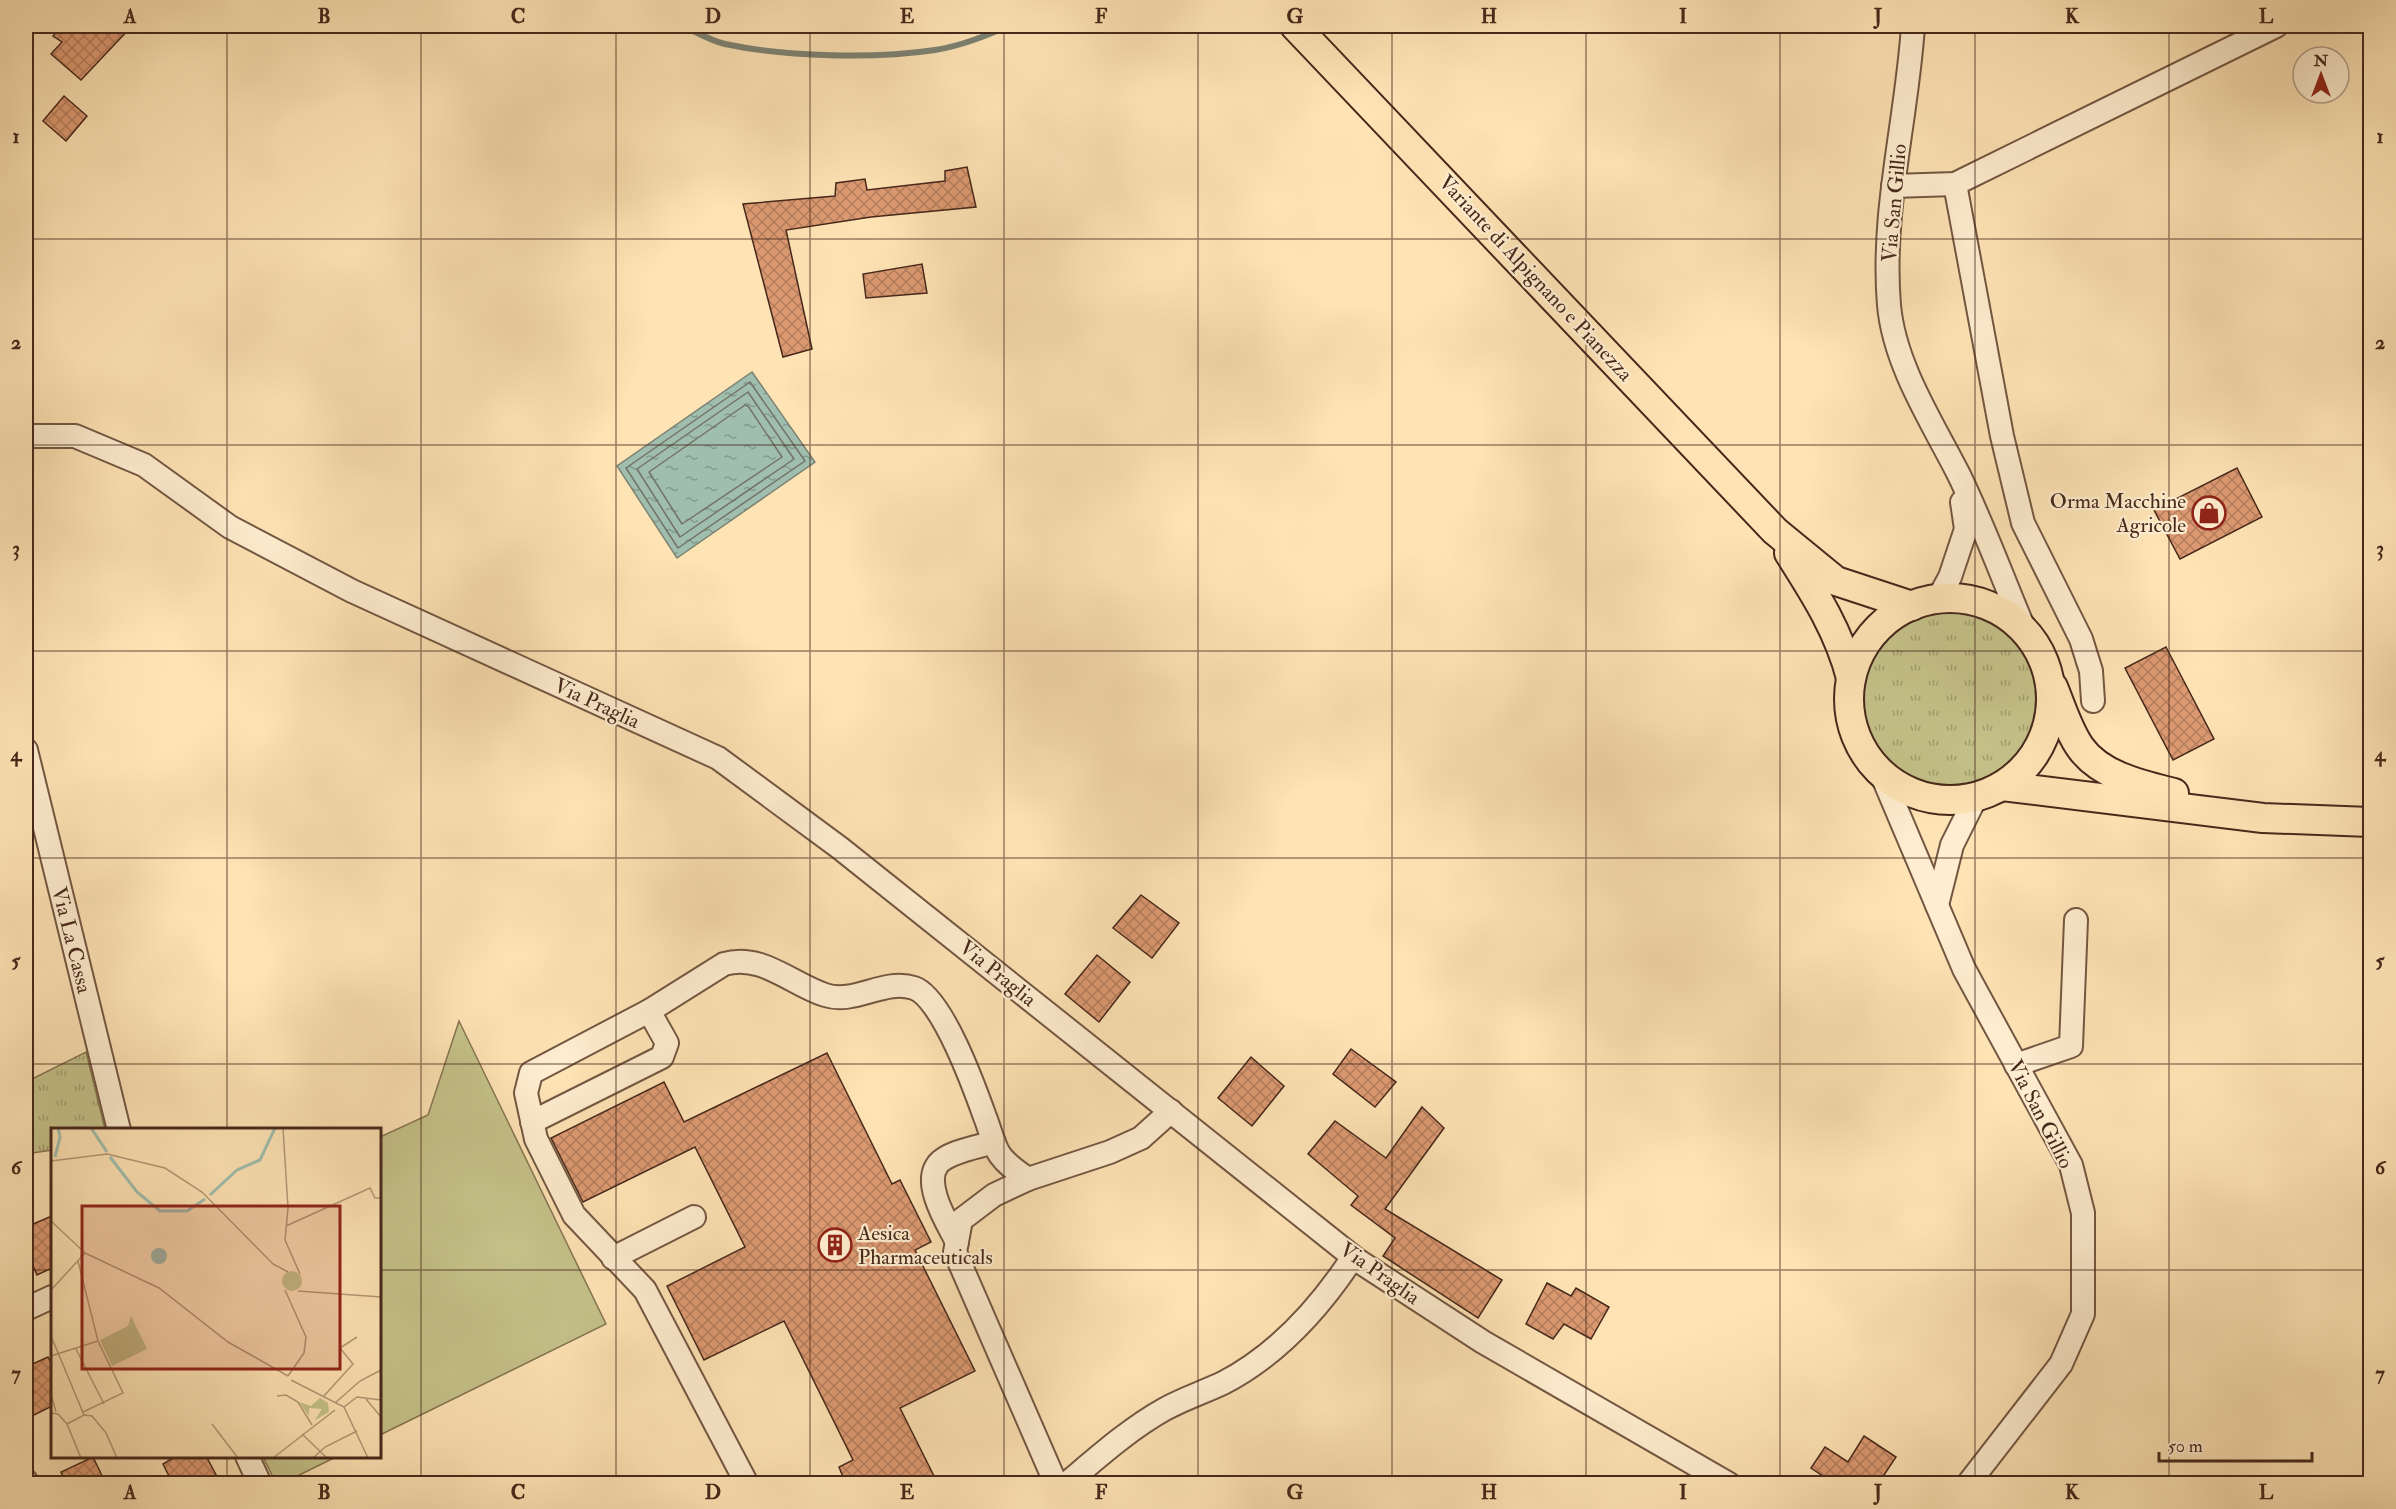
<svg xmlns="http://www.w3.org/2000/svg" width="2396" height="1509" viewBox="0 0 2396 1509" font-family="'IM FELL Double Pica',serif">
<defs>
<pattern id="grass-tufts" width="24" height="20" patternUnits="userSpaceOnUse" patternTransform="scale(1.5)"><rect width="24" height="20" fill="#c5c28a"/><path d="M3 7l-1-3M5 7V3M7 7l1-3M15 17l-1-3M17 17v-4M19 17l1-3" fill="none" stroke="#a29e70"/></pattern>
<pattern id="water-ripples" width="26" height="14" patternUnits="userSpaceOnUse" patternTransform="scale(1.5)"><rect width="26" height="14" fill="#a0bead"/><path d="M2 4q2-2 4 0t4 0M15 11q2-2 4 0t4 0" fill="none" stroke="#849a8c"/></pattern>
<pattern id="building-cross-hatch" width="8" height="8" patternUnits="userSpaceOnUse" patternTransform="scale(1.5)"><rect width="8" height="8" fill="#dd9a72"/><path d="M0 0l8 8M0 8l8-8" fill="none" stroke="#b57e5d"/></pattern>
</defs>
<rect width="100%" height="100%" fill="#fee3b5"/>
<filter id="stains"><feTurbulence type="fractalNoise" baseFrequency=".00333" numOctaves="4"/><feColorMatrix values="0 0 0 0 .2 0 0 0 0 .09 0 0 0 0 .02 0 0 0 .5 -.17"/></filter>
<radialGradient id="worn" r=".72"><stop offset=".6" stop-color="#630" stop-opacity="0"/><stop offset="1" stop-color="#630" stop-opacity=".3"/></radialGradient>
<g fill="url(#grass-tufts)" stroke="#867552" stroke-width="1.5">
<circle cx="1951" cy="696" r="90"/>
<path d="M86 1052 105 1129 52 1130V1150L26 1154V1082Z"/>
</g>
<g fill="#c5c28a" stroke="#867552" stroke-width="1.5">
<path d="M459 1021 606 1324 380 1435V1137L428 1115Z"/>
<path d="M263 1457H336L281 1484 276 1483Z"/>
</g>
<path fill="url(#water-ripples)" stroke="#7c8273" stroke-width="1.5" d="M752 372 815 462 677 558 617 466Z"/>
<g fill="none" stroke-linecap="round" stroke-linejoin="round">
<g stroke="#737364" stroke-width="1.5">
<path d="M750 382 805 461 678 548 626 468Z"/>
<path d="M748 392 794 459 680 537 637 469Z"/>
<path d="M745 405 748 406 782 457 682 524 649 472Z"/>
</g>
<path stroke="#7c8273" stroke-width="6" d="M683 26C696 32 711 41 725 44 786 57 874 59 935 50 961 46 985 36 1009 26"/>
</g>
<g fill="url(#building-cross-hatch)" stroke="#46281b" stroke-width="1.5">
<path d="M62 26H132L81 80 51 54 62 42 53 36Z"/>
<path d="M64 96 87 116 66 141 43 121Z"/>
<path d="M967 167 976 207 871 217 786 230 812 349 783 357 743 204 835 196 836 183 865 179 867 190 945 181V171Z"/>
<path d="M922 264 927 293 866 298 863 274Z"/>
<path d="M2237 468 2262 517 2180 559 2154 510Z"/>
<path d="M2166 647 2214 739 2173 760 2125 668Z"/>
<path d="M1141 895 1179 923 1152 958 1113 928Z"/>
<path d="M1097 955 1130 982 1099 1022 1065 994Z"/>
<path d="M1351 1049 1396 1082 1375 1107 1333 1074Z"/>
<path d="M827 1053 892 1184 900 1180 931 1242 915 1250 975 1371 900 1408 938 1484H846L839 1467 853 1460 784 1321 704 1360 667 1286 745 1247 695 1147 583 1202 551 1138 664 1082 684 1122Z"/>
<path d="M1251 1057 1284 1086 1252 1126 1218 1098Z"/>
<path d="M1422 1107 1444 1128 1385 1209 1502 1280 1478 1318 1383 1256 1395 1238 1351 1205 1358 1196 1308 1154 1335 1121 1386 1158Z"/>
<path d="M52 1216V1268L37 1275 26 1249V1227Z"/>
<path d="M1547 1283 1571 1296 1576 1288 1609 1307 1591 1339 1564 1324 1553 1339 1526 1324Z"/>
<path d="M48 1357 52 1365V1406L32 1416 26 1403V1367Z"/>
<path d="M1864 1436 1896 1457 1878 1484H1835L1811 1468 1825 1447 1848 1462Z"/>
<path d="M176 1456H206L221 1484H173L163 1464Z"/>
<path d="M93 1457 106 1484H66L61 1472Z"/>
</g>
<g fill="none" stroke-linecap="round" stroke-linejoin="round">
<defs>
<g id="minor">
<path d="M1913 26C1907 119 1881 211 1889 305 1894 364 1932 422 1958 473 1983 524 2003 579 2025 631"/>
<path d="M1955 184 2002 436 2023 523 2081 639 2091 671 2093 701"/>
<path d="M1893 186 1955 184 2276 26"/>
<path d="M26 436H75L144 465 230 527 352 591 718 758 840 848 1357 1260 1483 1342 1729 1484"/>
<path d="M1938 599 1950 577 1966 529 1962 502"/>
<path d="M26 750 119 1130"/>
<path d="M1881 773 1964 969 2071 1165 2083 1213V1314L2061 1364 1968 1484"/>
<path d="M1937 905 1952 845 1976 797"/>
<path d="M2016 1065 2071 1046 2076 920"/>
<path d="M532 1122 662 1057 667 1043 649 1011"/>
<path d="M1028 1179 994 1195 961 1220 955 1252 1056 1484"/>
<path d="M957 1242C948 1224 922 1184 938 1164 949 1151 979 1147 994 1142"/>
<path d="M613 1258 694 1217"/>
<path d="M26 1309 52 1297"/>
<path d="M247 1456 260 1484"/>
<path d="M26 1481 27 1484"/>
<path d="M747 1484 645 1290 574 1215 536 1139 526 1093 531 1073 649 1011 724 964C762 953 791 984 825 995 855 1005 884 978 914 988 942 997 975 1089 985 1117 990 1129 993 1145 1000 1155 1007 1165 1018 1172 1028 1179L1110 1152 1141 1138 1171 1111"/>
<path d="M1066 1484C1097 1458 1129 1429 1165 1409 1183 1399 1204 1392 1223 1383 1277 1355 1321 1306 1353 1257"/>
</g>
<g id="major">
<path d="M1295 26 1775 531 1836 581 1912 606"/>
<path d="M1789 553C1815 594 1839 631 1851 678"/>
<circle cx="1950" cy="699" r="101"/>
<path d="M2053 687C2061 706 2068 730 2080 747 2100 776 2142 785 2174 793"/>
<path d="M2002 786 2263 818 2370 822"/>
</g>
</defs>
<use href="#minor" stroke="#745742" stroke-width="26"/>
<use href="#major" stroke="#46281b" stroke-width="32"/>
<use href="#minor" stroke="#feedcf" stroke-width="22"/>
<use href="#major" stroke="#fee3b5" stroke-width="28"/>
</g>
<path fill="none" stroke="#46281b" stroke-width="1.5" stroke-opacity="0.55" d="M227 26V1130M421 26V1484M616 26V1484M810 26V1484M1004 26V1484M1198 26V1484M1392 26V1484M1586 26V1484M1780 26V1484M1975 26V1484M2169 26V1484M26 239H2370M26 445H2370M26 651H2370M26 858H2370M26 1064H2370M26 1270H52M380 1270H2370M227 1456V1484"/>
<defs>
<symbol id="shop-ring" viewBox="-11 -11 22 22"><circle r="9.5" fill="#feedcf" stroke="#8f2418" stroke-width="1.5"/><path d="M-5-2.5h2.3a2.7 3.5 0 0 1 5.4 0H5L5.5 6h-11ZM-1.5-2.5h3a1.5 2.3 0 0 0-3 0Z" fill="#8f2418"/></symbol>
<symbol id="building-ring" viewBox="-11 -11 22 22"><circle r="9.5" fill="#feedcf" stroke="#8f2418" stroke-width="1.5"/><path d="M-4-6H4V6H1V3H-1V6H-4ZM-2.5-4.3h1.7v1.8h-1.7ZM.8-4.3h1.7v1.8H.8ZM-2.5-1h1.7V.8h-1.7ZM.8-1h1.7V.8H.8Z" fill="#8f2418"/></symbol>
</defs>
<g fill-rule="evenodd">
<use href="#shop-ring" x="2190" y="494" width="38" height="38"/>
<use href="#building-ring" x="816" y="1226" width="38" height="38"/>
</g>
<g text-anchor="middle" stroke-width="4.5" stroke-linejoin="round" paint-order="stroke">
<g font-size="21" fill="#46281b" stroke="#feedcf">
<text transform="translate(1894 203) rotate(-85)" y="7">Via San Gillio</text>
<text transform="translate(1536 278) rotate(47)" y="7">Variante di Alpignano e Pianezza</text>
<text transform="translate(597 703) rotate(25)" y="7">Via Praglia</text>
<text transform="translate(72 940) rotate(76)" y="7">Via La Cassa</text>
<text transform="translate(998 973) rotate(39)" y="7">Via Praglia</text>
<text transform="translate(2041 1114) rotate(63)" y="7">Via San Gillio</text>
<text transform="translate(1380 1273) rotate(35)" y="7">Via Praglia</text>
</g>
<g font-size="21" fill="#46281b" stroke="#feedcf" text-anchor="end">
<text x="2186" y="508">Orma Macchine<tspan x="2186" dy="24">Agricole</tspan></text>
<text x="858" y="1240" text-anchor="start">Aesica<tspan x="858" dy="24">Pharmaceuticals</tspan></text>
</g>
</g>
<g transform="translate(51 1128)">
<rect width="330" height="330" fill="#fee3b5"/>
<path d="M231 153a10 10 0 1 1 20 0a10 10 0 1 1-20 0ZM269 270 277 275 278 284 264 292 271 281 258 280V288L248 274 260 278Z" fill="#c5c28a"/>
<path d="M80 188 96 221 61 238 49 212 77 198Z" fill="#c5c28a"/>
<path d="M100 128a8 8 0 1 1 16 0a8 8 0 1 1-16 0Z" fill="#a0bead"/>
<path fill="none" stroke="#a0bead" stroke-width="3" d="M40 0 56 24M4 29 9 9 7 0M59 29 86 64 109 83H136L154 71M159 67 186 42 209 32 224 0"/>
<path fill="none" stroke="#b49877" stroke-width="1.5" d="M232 0 237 80 234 112 249 146M0 33 56 26 114 40 151 64 222 136 237 144M0 93 34 125M235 98 319 60 324 70H330M34 125 108 160 177 214 237 248M27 133 47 213 72 265 32 284M0 162 34 125M234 162 255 209 253 225 237 248M247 163 330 169M0 208 33 287M25 221 53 276M0 228 47 213M240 252 293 279 317 330M0 266 5 284M226 268 235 267 247 274 261 297M272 269 302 236 289 220 306 209M315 271 330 289M284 275 309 253 330 242M293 279 306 269 330 272M0 285 7 286 16 296 30 330M16 296 33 287 41 288 55 305 66 330M161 296 187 330M251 306 276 330M222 330 284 282M262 330 274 319 306 303"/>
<path fill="#8f2418" fill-opacity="0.15" stroke="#8f2418" stroke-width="3" d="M31 78H289V241H31Z"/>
<rect width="330" height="330" fill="none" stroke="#46281b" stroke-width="3"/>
</g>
<rect width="2396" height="1509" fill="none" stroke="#fee3b5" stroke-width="66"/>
<g transform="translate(2321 75)"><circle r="28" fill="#feedcf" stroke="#b49e87" stroke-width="1.5"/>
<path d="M0-4.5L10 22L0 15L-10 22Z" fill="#8f2418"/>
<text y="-9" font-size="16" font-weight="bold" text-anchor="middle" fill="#46281b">N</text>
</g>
<path d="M2159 1452v9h153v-9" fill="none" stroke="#46281b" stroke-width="3"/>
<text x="2168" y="1452" font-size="18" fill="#46281b" stroke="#feedcf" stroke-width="4.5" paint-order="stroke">50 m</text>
<rect x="33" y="33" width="2330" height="1443" fill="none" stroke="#46281b" stroke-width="2"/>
<g font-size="20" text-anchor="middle" font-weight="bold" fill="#46281b">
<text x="130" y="23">A</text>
<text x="324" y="23">B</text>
<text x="518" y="23">C</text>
<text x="713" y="23">D</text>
<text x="907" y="23">E</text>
<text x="1101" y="23">F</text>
<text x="1295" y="23">G</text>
<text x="1489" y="23">H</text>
<text x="1683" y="23">I</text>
<text x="1878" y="23">J</text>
<text x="2072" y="23">K</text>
<text x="2266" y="23">L</text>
<text x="16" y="143">1</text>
<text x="2380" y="143">1</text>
<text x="16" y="349">2</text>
<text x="2380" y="349">2</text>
<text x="16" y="555">3</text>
<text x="2380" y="555">3</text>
<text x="16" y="761">4</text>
<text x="2380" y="761">4</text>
<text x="16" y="967">5</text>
<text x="2380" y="967">5</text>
<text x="16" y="1174">6</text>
<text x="2380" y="1174">6</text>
<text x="16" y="1380">7</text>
<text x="2380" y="1380">7</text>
<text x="130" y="1499">A</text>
<text x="324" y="1499">B</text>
<text x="518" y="1499">C</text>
<text x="713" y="1499">D</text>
<text x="907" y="1499">E</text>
<text x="1101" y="1499">F</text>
<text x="1295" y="1499">G</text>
<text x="1489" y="1499">H</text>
<text x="1683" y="1499">I</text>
<text x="1878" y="1499">J</text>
<text x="2072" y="1499">K</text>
<text x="2266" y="1499">L</text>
</g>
<rect width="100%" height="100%" filter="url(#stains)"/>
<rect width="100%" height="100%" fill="url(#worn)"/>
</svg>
